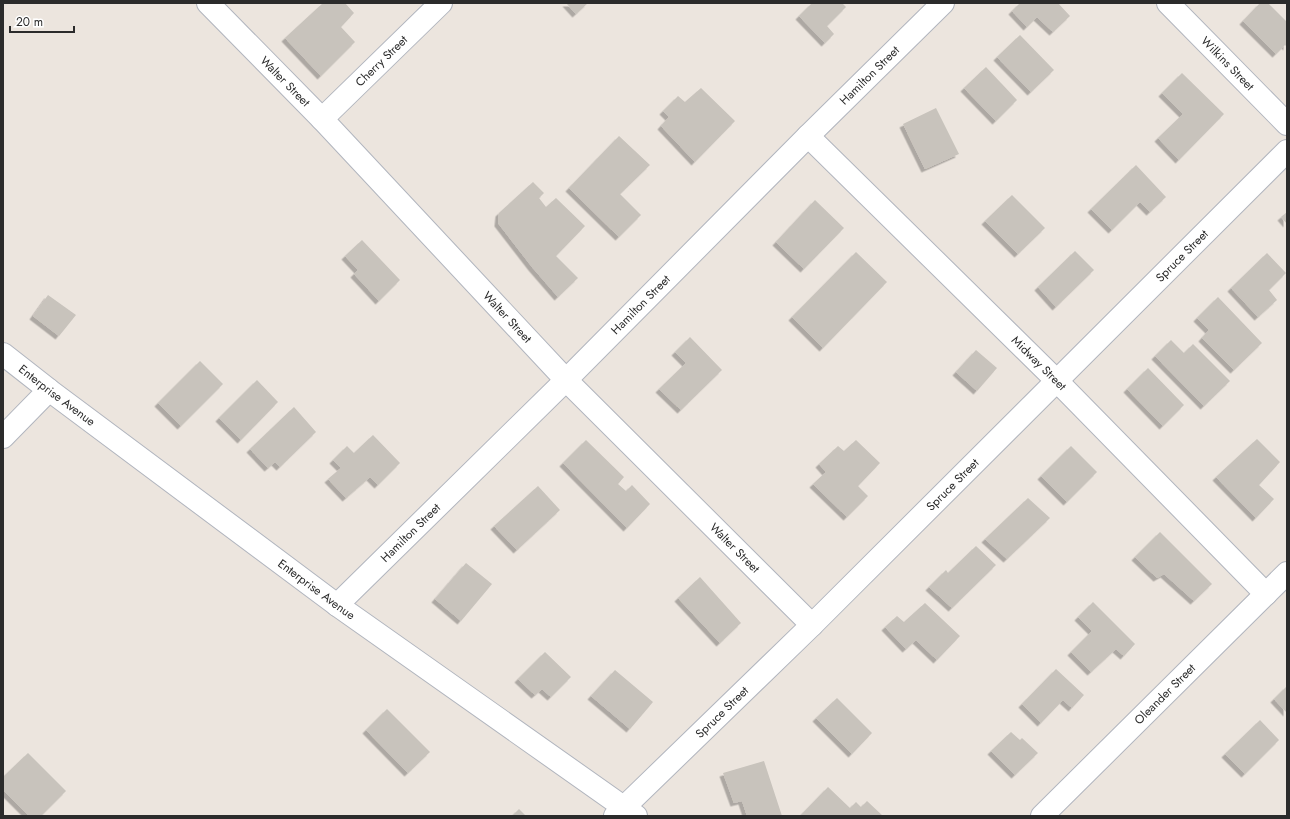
<svg xmlns="http://www.w3.org/2000/svg" width="1290" height="819" viewBox="0 0 1290 819" font-family="Jost,sans-serif">
<defs>
<filter id="shadow"><feDropShadow dx="-3.5" dy="3.5" stdDeviation="0" flood-color="#0004"/></filter>
</defs>
<rect width="100%" height="100%" fill="#ece5de"/>
<g fill="#c8c3bc" filter="url(#shadow)">
<path d="M323 3H345L354 13 341 27 355 42 321 76 285 38Z"/>
<path d="M566 3H588L576 14Z"/>
<path d="M812 3H842L846 7 827 26 834 34 825 43 799 16Z"/>
<path d="M1020 3H1058L1070 16 1053 32 1037 17 1027 27 1012 11Z"/>
<path d="M1260 3H1268L1287 22V47L1285 45 1276 54 1243 21Z"/>
<path d="M1020 35 1054 70 1031 92 997 57Z"/>
<path d="M986 67 1017 100 996 121 964 88Z"/>
<path d="M1182 73 1224 114 1179 160 1158 138 1183 114 1162 93Z"/>
<path d="M701 88 735 121 695 162 661 126 669 117 663 111 678 96 685 102Z"/>
<path d="M936 108 959 154 925 169 903 124Z"/>
<path d="M619 136 650 165 620 194 641 215 619 237 569 188Z"/>
<path d="M1136 165 1166 197 1150 212 1140 202 1112 230 1091 209Z"/>
<path d="M533 182 544 193 539 198 546 207 556 198 585 226 556 256 578 278 558 297 532 267 498 223 499 213Z"/>
<path d="M1012 195 1045 228 1018 254 985 221Z"/>
<path d="M815 200 844 228 804 269 776 242Z"/>
<path d="M1287 212V224L1281 217Z"/>
<path d="M362 240 400 280 379 301 354 274 358 270 345 256Z"/>
<path d="M1075 251 1094 270 1056 307 1038 287Z"/>
<path d="M856 252 887 282 823 348 792 317Z"/>
<path d="M1267 253 1286 273 1269 290 1277 300 1258 317 1231 288Z"/>
<path d="M48 295 76 315 59 336 33 316Z"/>
<path d="M1218 297 1262 343 1234 370 1202 338 1209 330 1197 318Z"/>
<path d="M690 337 722 370 681 410 659 389 686 363 675 352Z"/>
<path d="M1171 340 1184 353 1193 344 1230 381 1204 406 1155 356Z"/>
<path d="M976 350 997 368 977 391 956 372Z"/>
<path d="M200 361 223 384 181 426 158 403Z"/>
<path d="M1148 368 1184 405 1163 426 1127 389Z"/>
<path d="M257 380 278 402 241 440 219 418Z"/>
<path d="M294 407 316 432 280 467 275 462 268 468 250 449Z"/>
<path d="M373 435 400 463 378 485 370 477 346 498 328 479 341 468 333 460 347 446 354 453Z"/>
<path d="M1257 439 1280 462 1259 485 1274 499 1256 518 1216 477Z"/>
<path d="M586 440 624 477 618 484 626 491 632 485 650 504 627 528 563 463Z"/>
<path d="M856 440 880 463 858 486 868 496 847 517 813 484 826 472 819 464 838 446 844 451Z"/>
<path d="M1071 446 1097 472 1067 502 1041 476Z"/>
<path d="M538 486 560 510 517 550 494 526Z"/>
<path d="M1028 498 1050 518 1007 559 985 539Z"/>
<path d="M1160 532 1212 584 1194 601 1164 574 1157 578 1135 557Z"/>
<path d="M976 546 996 565 952 608 929 587 946 570 948 573Z"/>
<path d="M466 563 492 584 461 621 435 599Z"/>
<path d="M700 577 741 623 720 643 678 598Z"/>
<path d="M1093 602 1135 644 1124 656 1116 649 1091 672 1071 652 1092 631 1078 617Z"/>
<path d="M925 603 960 636 937 660 916 640 906 649 885 627 897 616 904 622Z"/>
<path d="M545 652 571 677 551 697 542 689 535 695 518 679Z"/>
<path d="M1056 669 1084 695 1072 708 1063 700 1041 723 1022 704Z"/>
<path d="M615 670 653 702 630 729 591 696Z"/>
<path d="M1287 686V713L1274 699Z"/>
<path d="M837 698 872 733 852 754 816 718Z"/>
<path d="M387 709 430 752 408 773 366 730Z"/>
<path d="M1260 720 1279 740 1245 774 1225 754Z"/>
<path d="M1011 732 1020 740 1022 738 1038 753 1015 775 991 751Z"/>
<path d="M28 753 66 791 41 816H29L3 790V777Z"/>
<path d="M764 761 782 816H747L742 801 734 803 723 773Z"/>
<path d="M828 787 850 808 856 802 861 807 867 801 883 816H800Z"/>
<path d="M519 809 526 816H512Z"/>
</g>
<g fill="none" stroke-linecap="round" stroke-linejoin="round">
<defs>
<g id="minor">
<path id="s1" d="M208 3 322 119 566 380 812 625"/>
<path id="s2" d="M1168 3 1287 124"/>
<path id="s3" d="M322 119 441 3"/>
<path id="s4" d="M808 136 1057 381 1266 594"/>
<path d="M3 437 49 390"/>
<path id="s5" d="M337 605 566 380 808 136 943 3"/>
<path id="s6" d="M615 816 812 625 1287 151"/>
<path id="s7" d="M1042 816 1287 573"/>
</g>
<g id="tertiary">
<path id="s8" d="M3 354 49 390 337 605 636 816"/>
</g>
</defs>
<use href="#minor" stroke="#b1b5be" stroke-width="24"/>
<use href="#tertiary" stroke="#b1b5be" stroke-width="24"/>
<use href="#minor" stroke="#fff" stroke-width="22"/>
<use href="#tertiary" stroke="#fff" stroke-width="22"/>
</g>
<g text-anchor="middle" stroke-width="3.5" stroke-linejoin="round" paint-order="stroke">
<g font-size="12" fill="#2b2b2b" stroke="#fff">
<text dy="4" stroke="none"><textPath href="#s3" startOffset="83">Cherry Street</textPath></text>
<text dy="4" stroke="none"><textPath href="#s2" startOffset="85">Wilkins Street</textPath></text>
<text dy="4" stroke="none"><textPath href="#s5" startOffset="751">Hamilton Street</textPath></text>
<text dy="4" stroke="none"><textPath href="#s1" startOffset="110">Walter Street</textPath></text>
<text dy="4" stroke="none"><textPath href="#s6" startOffset="797">Spruce Street</textPath></text>
<text dy="4" stroke="none"><textPath href="#s5" startOffset="427">Hamilton Street</textPath></text>
<text dy="4" stroke="none"><textPath href="#s1" startOffset="434">Walter Street</textPath></text>
<text dy="4" stroke="none"><textPath href="#s4" startOffset="324">Midway Street</textPath></text>
<text dy="4" stroke="none"><textPath href="#s8" startOffset="68">Enterprise Avenue</textPath></text>
<text dy="4" stroke="none"><textPath href="#s6" startOffset="473">Spruce Street</textPath></text>
<text dy="4" stroke="none"><textPath href="#s5" startOffset="103">Hamilton Street</textPath></text>
<text dy="4" stroke="none"><textPath href="#s1" startOffset="758">Walter Street</textPath></text>
<text dy="4" stroke="none"><textPath href="#s8" startOffset="392">Enterprise Avenue</textPath></text>
<text dy="4" stroke="none"><textPath href="#s7" startOffset="173">Oleander Street</textPath></text>
<text dy="4" stroke="none"><textPath href="#s6" startOffset="149">Spruce Street</textPath></text>
</g>
</g>
<rect width="1290" height="819" fill="none" stroke="#2b2b2b" stroke-width="8"/>
<path d="M10 26v6h64v-6" fill="none" stroke="#2b2b2b" stroke-width="2"/>
<text x="16" y="26" font-size="12" fill="#2b2b2b" stroke="#ffffff" stroke-width="3" paint-order="stroke">20 m</text>
</svg>
